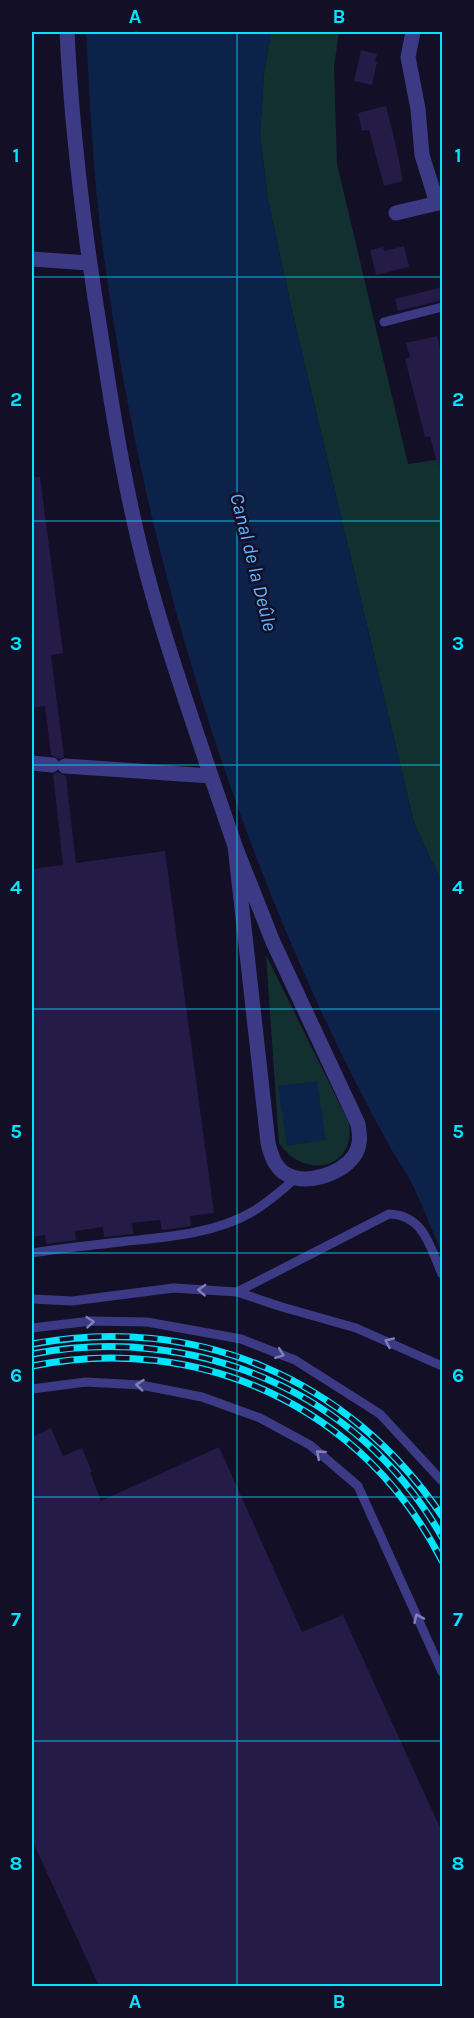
<svg xmlns="http://www.w3.org/2000/svg" width="474" height="2018" viewBox="0 0 474 2018" font-family="Karla,sans-serif">
<rect width="100%" height="100%" fill="#130f26"/>
<g fill="#12302f">
<path d="M271 32H339L334 66 337 164 408 464 442 459V883L414 823 292 311 268 200 260 134 264 74Z"/>
<path d="M266 955 349 1123C356 1170 304 1180 279 1143Z"/>
</g>
<g fill="#0c2248">
<path d="M86 32H271L264 74 260 134 268 200 292 311 414 823 442 883V1253C431 1228 421 1201 408 1176 404 1169 399 1162 394 1154 352 1080 315 1001 282 922 193 706 134 482 103 250 93 178 90 104 86 32Z"/>
<path d="M317 1081 326 1140 287 1146 278 1086Z"/>
</g>
<g fill="#241b47">
<path d="M361 50 377 54 375 62H377L372 85 354 81Z"/>
<path d="M386 106 396 146 403 181 384 186 369 130 362 131 358 113Z"/>
<path d="M404 246 409 267 376 275 370 250 383 247 384 251Z"/>
<path d="M442 287V300L398 311 395 299Z"/>
<path d="M437 336 442 357V467H438L430 436 425 437 405 359 410 357 406 343Z"/>
<path d="M32 477H40L63 653 51 655 64 757 59 759 51 755 45 706 32 708Z"/>
<path d="M58 772 66 776 76 863 165 851 214 1213 190 1216 191 1226 162 1230 160 1220 132 1223 133 1234 104 1237 103 1227 75 1231 76 1240 46 1244 45 1235 32 1237V869L63 865 53 774Z"/>
<path d="M51 1428 63 1456 82 1448 92 1472H90L101 1501 219 1447 302 1632 343 1615 442 1832V1986H99L32 1840V1437Z"/>
</g>
<g fill="none" stroke-linecap="round" stroke-linejoin="round">
<g stroke="#3d3a85" stroke-width="9">
<path d="M384 322 442 307"/>
<path d="M32 1253C63 1248 96 1245 128 1241 169 1237 216 1233 252 1212 269 1202 282 1190 296 1178"/>
<path d="M237 1292 389 1214C424 1215 430 1247 442 1274"/>
<path d="M32 1299 72 1301 174 1288 237 1292 282 1307 356 1328 442 1366"/>
<path d="M32 1328 91 1321 147 1322 241 1339 295 1360 380 1414 442 1481"/>
<path d="M32 1389 86 1382 141 1385 202 1397 260 1418 310 1445 358 1486 442 1672"/>
</g>
<g stroke="#3d3a85" stroke-width="15">
<path d="M67 32C72 136 85 239 102 342 114 421 127 500 148 578 166 645 189 710 211 776"/>
<path d="M413 32 408 57 418 109 422 155 437 203"/>
<path d="M396 213 442 202"/>
<path d="M32 259 89 263"/>
<path d="M32 763 52 765"/>
<path d="M65 766 211 776 235 846 273 942 358 1124C360 1136 361 1146 354 1156 341 1174 306 1186 286 1174 275 1168 271 1155 268 1143L235 846"/>
</g>
<defs>
<g id="rail">
<path d="M32 1344C195 1313 349 1378 442 1516"/>
<path d="M32 1354C195 1323 359 1391 442 1537"/>
<path d="M32 1366C200 1332 364 1407 442 1561"/>
</g>
</defs>
<use href="#rail" stroke="#00e5ff" stroke-width="7"/>
<use href="#rail" stroke="#130f26" stroke-width="4.5" stroke-dasharray="14" stroke-linecap="butt"/>
</g>
<defs><path id="oneway-chevron" d="M-2-3.5L2.5 0L-2 3.5" fill="none" stroke-width="1.6" stroke-linecap="round" stroke-linejoin="round" transform="scale(1.5)"/></defs>
<g stroke="#837fbc">
<use href="#oneway-chevron" transform="translate(202 1290) rotate(-177)"/>
<use href="#oneway-chevron" transform="translate(90 1322) rotate(-4)"/>
<use href="#oneway-chevron" transform="translate(389 1342) rotate(-156)"/>
<use href="#oneway-chevron" transform="translate(280 1354) rotate(21)"/>
<use href="#oneway-chevron" transform="translate(140 1385) rotate(-174)"/>
<use href="#oneway-chevron" transform="translate(320 1454) rotate(-139)"/>
<use href="#oneway-chevron" transform="translate(418 1618) rotate(-114)"/>
</g>
<path fill="none" stroke="#00e5ff" stroke-width="1.5" stroke-opacity="0.55" d="M237 32V1986M32 277H442M32 521H442M32 765H442M32 1009H442M32 1253H442M32 1497H442M32 1741H442"/>
<g text-anchor="middle" stroke-width="5" stroke-linejoin="round" paint-order="stroke">
<g font-size="20" font-style="italic" fill="#62b6ff" stroke="#130f26">
<text transform="translate(254 562) rotate(76)" y="7">Canal de la Deûle</text>
</g>
</g>
<rect width="474" height="2018" fill="none" stroke="#130f26" stroke-width="66"/>
<rect x="33" y="33" width="408" height="1952" fill="none" stroke="#00e5ff" stroke-width="2"/>
<g font-size="20" text-anchor="middle" font-weight="bold" fill="#00e5ff">
<text x="135" y="23">A</text>
<text x="339" y="23">B</text>
<text x="16" y="162">1</text>
<text x="458" y="162">1</text>
<text x="16" y="406">2</text>
<text x="458" y="406">2</text>
<text x="16" y="650">3</text>
<text x="458" y="650">3</text>
<text x="16" y="894">4</text>
<text x="458" y="894">4</text>
<text x="16" y="1138">5</text>
<text x="458" y="1138">5</text>
<text x="16" y="1382">6</text>
<text x="458" y="1382">6</text>
<text x="16" y="1626">7</text>
<text x="458" y="1626">7</text>
<text x="16" y="1870">8</text>
<text x="458" y="1870">8</text>
<text x="135" y="2008">A</text>
<text x="339" y="2008">B</text>
</g>
</svg>
